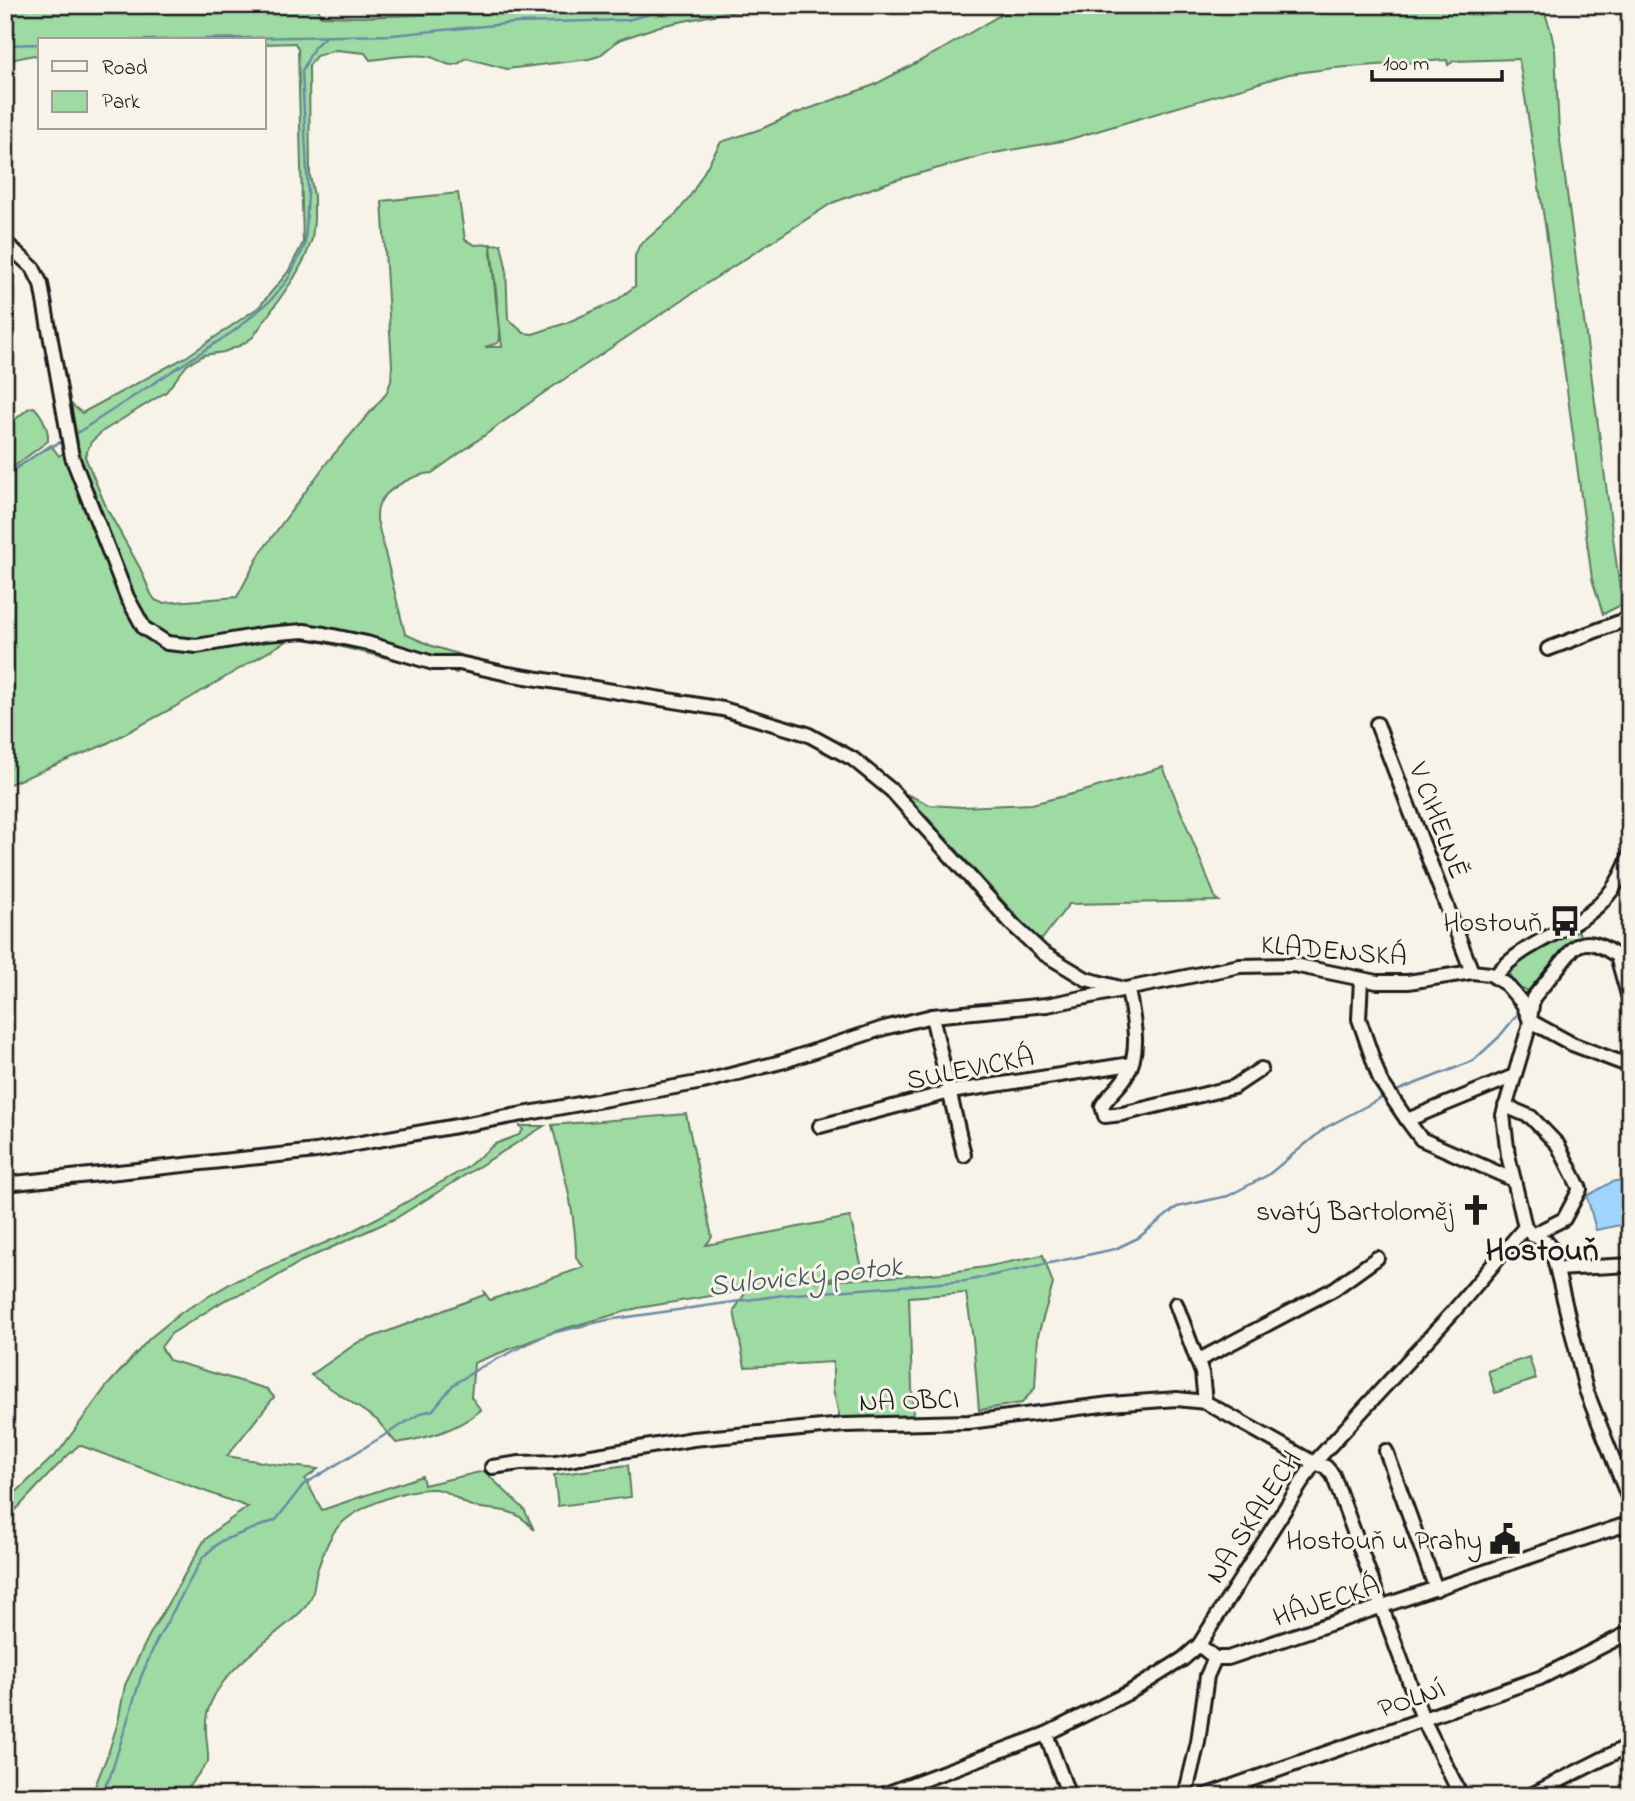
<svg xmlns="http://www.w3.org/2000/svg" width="1635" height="1801" viewBox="0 0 1635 1801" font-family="'Indie Flower',sans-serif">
<rect width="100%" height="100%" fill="#f7f3e8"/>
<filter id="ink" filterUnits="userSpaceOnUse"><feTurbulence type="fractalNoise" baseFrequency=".0143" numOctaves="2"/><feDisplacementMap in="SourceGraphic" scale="14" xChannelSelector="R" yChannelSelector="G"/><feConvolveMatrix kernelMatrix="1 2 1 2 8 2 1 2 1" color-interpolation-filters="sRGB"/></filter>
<g filter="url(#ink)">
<g fill="#9edba3" stroke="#5d7c60" stroke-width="2">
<path d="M5 5H317L321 16 360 17 501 12 509 9V5H802L728 12 660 26 619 40 599 56 589 59 507 69 466 58C462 62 458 65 452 65 443 65 437 57 426 56 408 54 388 58 370 60L365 53 336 50 316 56 309 66 310 176 314 196V220L312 239 305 258 294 278 253 337 241 345 224 352 204 355 187 365 166 392 103 431 91 442 85 457 107 509 140 568 151 594 155 600 162 603 237 597 261 552 328 461 386 394 391 381 392 365 382 201 458 193 465 240 475 245 490 244 500 339 498 343 485 347H502L491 245 501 244 506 267 508 319 524 333 533 334 566 323 616 301 635 286V256L639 246 678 212 692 193 721 142 761 129 792 115 874 85 941 50 1002 14 1023 5H1542L1550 28 1555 50 1559 133 1620 590 1625 603 1603 614 1592 579 1546 231 1519 59 1454 61 1448 65 1447 60 1334 68 1289 74 1067 140 989 154 892 181 832 203 706 284 542 394 432 473C416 474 392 486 382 499 377 505 377 513 377 520L405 634 432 646 461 655 457 673 411 664 309 639H290L173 708 104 745 5 786V475L51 445 59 456 78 443 71 404 82 413 186 357 259 307 288 272 303 243 298 49 295 43 264 44V40H40V57L34 55 5 61Z"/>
<path d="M34 407C42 415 49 429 48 441L5 473V428L29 408Z"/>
<path d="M1163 767 1216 899 1219 901 1069 904 1040 942 906 794 930 805 962 807 1032 804 1084 791Z"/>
<path d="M1578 929 1580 936 1568 945 1528 991 1524 989 1518 991 1509 971C1526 952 1555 941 1578 929Z"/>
<path d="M686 1114 712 1237 706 1245 850 1217 863 1272 815 1282 944 1273 985 1267 1043 1255 1053 1284 1038 1335 1035 1388 1022 1403 979 1410 973 1339 966 1293 909 1297 913 1418 841 1423 833 1389V1362L745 1367 734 1311 747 1290 638 1308 559 1330 474 1363 471 1397 481 1410C455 1431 428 1438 396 1443L377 1420 311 1375 357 1343 484 1295V1292L490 1300 584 1267 576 1258C576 1212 563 1169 552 1125Z"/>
<path d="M520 1126H544L396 1218 302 1261 259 1287 225 1300 171 1334 161 1347 169 1360 267 1389 274 1397 227 1456 280 1465 318 1469 305 1479 322 1510 422 1476 424 1485 484 1471 524 1509 534 1530C514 1505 499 1513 472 1506 459 1503 451 1490 434 1489 406 1488 350 1508 334 1532 327 1543 321 1559 317 1571 314 1581 315 1593 309 1602 303 1612 292 1620 282 1628 255 1651 216 1677 207 1714 203 1730 209 1746 208 1762L181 1796H91L108 1754 118 1722 125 1685 149 1636 204 1541 218 1528 248 1507 79 1445C53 1468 30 1496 5 1521V1503L60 1450 106 1387 150 1338 182 1312 233 1282 348 1233 387 1213 466 1168 495 1144 519 1135 523 1130Z"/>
<path d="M1529 1357 1536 1379 1495 1393 1488 1371Z"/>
<path d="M628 1465 631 1497 558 1506 554 1475Z"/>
</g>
<path fill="#a0d4fe" stroke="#6b8aa4" stroke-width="2" d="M1630 1178V1223L1596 1230 1587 1196 1612 1182Z"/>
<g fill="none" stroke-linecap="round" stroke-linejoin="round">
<g stroke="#6b8aa4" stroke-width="2.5">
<path d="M149 40 392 35 515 23 627 20 684 5"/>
<path d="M5 45 40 44"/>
<path d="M74 435 234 331 270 301 288 279 305 245 308 194 302 71 314 47 327 35"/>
<path d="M5 476 40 452 65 440"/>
<path d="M1604 942 1613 944 1630 957"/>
<path d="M1394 1092 1473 1061 1499 1037 1521 1010"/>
<path d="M99 1796 110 1777 141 1677 156 1642 203 1557 221 1541 276 1520 303 1485 421 1413 433 1410 453 1385 479 1368 548 1334 607 1320 783 1295 966 1281 1115 1249 1138 1238 1177 1207 1228 1196 1268 1175 1325 1128 1385 1096"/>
</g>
<defs>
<g id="minor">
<path d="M5 242 33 268 41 284 72 457 127 597 144 628 167 643 197 646 266 634 304 631 324 634 367 643 433 663H459L508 674 723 709 807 734 853 759 891 790 1013 925 1043 953 1086 979 1124 989"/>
<path d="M1548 649 1622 621H1630"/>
<path d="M1377 724 1472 972"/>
<path d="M1495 976C1541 923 1603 935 1630 854"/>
<path d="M1361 979 1359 1019 1380 1080 1407 1120 1421 1139 1514 1180"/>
<path d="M1128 990C1133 1017 1142 1051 1126 1076 1119 1088 1108 1095 1102 1106L1105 1116 1122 1114 1234 1087 1261 1069"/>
<path d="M1630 1002 1617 956C1604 947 1587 936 1573 949L1533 998 1529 1027 1503 1115 1508 1155 1525 1227 1532 1235 1548 1243 1552 1250 1586 1390 1630 1502"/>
<path d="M932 1016 964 1155"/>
<path d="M1505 1106 1531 1117 1558 1145 1580 1189 1564 1219 1532 1235"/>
<path d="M1407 1120 1514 1076"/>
<path d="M820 1126 950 1092 1131 1064"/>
<path d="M5 1184 316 1151 703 1082 781 1062 884 1028 932 1016 1047 1005 1240 966 1294 965 1377 982H1408L1472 972 1490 974 1506 984 1523 1004 1530 1021 1572 1044 1630 1066"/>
<path d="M1557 1269 1630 1265"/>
<path d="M1176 1304 1202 1373 1205 1402"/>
<path d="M1197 1361 1334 1289 1377 1258"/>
<path d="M1386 1451 1436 1589"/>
<path d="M492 1467 520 1463 556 1462 693 1439 844 1425 969 1422 1110 1404 1177 1399 1205 1402 1314 1463 1326 1467 1333 1475 1423 1719 1461 1796"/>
<path d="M1199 1645 1215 1658H1228L1630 1523"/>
<path d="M1046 1734 1069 1796"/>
<path d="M880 1796 1046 1734 1130 1692 1183 1659 1199 1645 1314 1463 1453 1312 1525 1227"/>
<path d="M1185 1796 1198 1742 1207 1676 1215 1658"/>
<path d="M1204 1796 1540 1678 1630 1632"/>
<path d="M1529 1796 1630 1745"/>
</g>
</defs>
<use href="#minor" stroke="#1c1c1c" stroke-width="18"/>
<use href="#minor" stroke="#f7f3e8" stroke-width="12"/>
</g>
</g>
<defs>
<symbol id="bus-bare" viewBox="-9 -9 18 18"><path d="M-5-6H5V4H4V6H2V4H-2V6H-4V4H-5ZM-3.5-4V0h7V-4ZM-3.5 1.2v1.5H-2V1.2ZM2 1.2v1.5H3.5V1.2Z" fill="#1c1c1c" stroke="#f7f3e8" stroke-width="2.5" paint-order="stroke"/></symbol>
<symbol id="church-bare" viewBox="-9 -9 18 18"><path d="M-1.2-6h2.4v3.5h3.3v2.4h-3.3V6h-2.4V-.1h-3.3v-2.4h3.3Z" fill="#1c1c1c" stroke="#f7f3e8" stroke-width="2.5" paint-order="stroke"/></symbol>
<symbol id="civic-bare" viewBox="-9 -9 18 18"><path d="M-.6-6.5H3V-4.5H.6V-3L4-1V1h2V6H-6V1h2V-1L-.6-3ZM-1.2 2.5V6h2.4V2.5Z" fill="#1c1c1c" stroke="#f7f3e8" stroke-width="2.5" paint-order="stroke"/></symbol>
</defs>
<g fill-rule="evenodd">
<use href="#bus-bare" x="1543" y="899" width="44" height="44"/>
<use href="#church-bare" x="1454" y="1188" width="44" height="44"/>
<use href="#civic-bare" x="1483" y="1517" width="44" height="44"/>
</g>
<g text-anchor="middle" stroke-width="6" stroke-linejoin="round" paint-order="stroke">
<g font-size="28" fill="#1c1c1c" stroke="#f7f3e8">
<text transform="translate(1440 820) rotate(69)" y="10">V CIHELNĚ</text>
<text transform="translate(1334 949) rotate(5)" y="10">KLADENSKÁ</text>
<text transform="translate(970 1067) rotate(-11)" y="10">SULEVICKÁ</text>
<text transform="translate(909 1399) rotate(-2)" y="10">NA OBCI</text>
<text transform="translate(1252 1516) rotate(-57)" y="10">NA SKALECH</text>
<text transform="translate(1326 1600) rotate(-18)" y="10">HÁJECKÁ</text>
<text transform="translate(1411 1697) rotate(-19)" y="10">POLNÍ</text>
</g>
<g font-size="28" fill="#1c1c1c" stroke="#f7f3e8" text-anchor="end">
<text x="1542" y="931">Hostouň</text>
<text x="1453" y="1220">svatý Bartoloměj</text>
<text x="1482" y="1549">Hostouň u Prahy</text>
</g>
<g font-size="30" font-style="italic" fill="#445360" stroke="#f7f3e8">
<text transform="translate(805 1275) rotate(-6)" y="10">Sulovický potok</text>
</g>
<g font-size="32" font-weight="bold" fill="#1c1c1c" stroke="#f7f3e8">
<text x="1542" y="1260">Hostouň</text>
</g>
</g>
<rect width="1635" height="1801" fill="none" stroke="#f7f3e8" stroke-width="28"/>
<rect x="14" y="14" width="1607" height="1773" fill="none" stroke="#1c1c1c" stroke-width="2.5" filter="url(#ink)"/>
<rect x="38" y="38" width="228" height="91" fill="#f7f3e8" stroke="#9f9d96" stroke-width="2"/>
<rect x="52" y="61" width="35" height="10" fill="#f7f3e8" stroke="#9f9d96" stroke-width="2"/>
<text x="102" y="74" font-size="21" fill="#1c1c1c">Road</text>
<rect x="52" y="91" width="35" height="21" fill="#9edba3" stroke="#9f9d96" stroke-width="2"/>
<text x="102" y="108" font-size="21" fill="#1c1c1c">Park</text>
<path d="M1372 70v10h130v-10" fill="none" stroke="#1c1c1c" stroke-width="3.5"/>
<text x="1383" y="70" font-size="21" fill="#1c1c1c" stroke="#f7f3e8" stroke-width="5" paint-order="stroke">100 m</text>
</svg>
